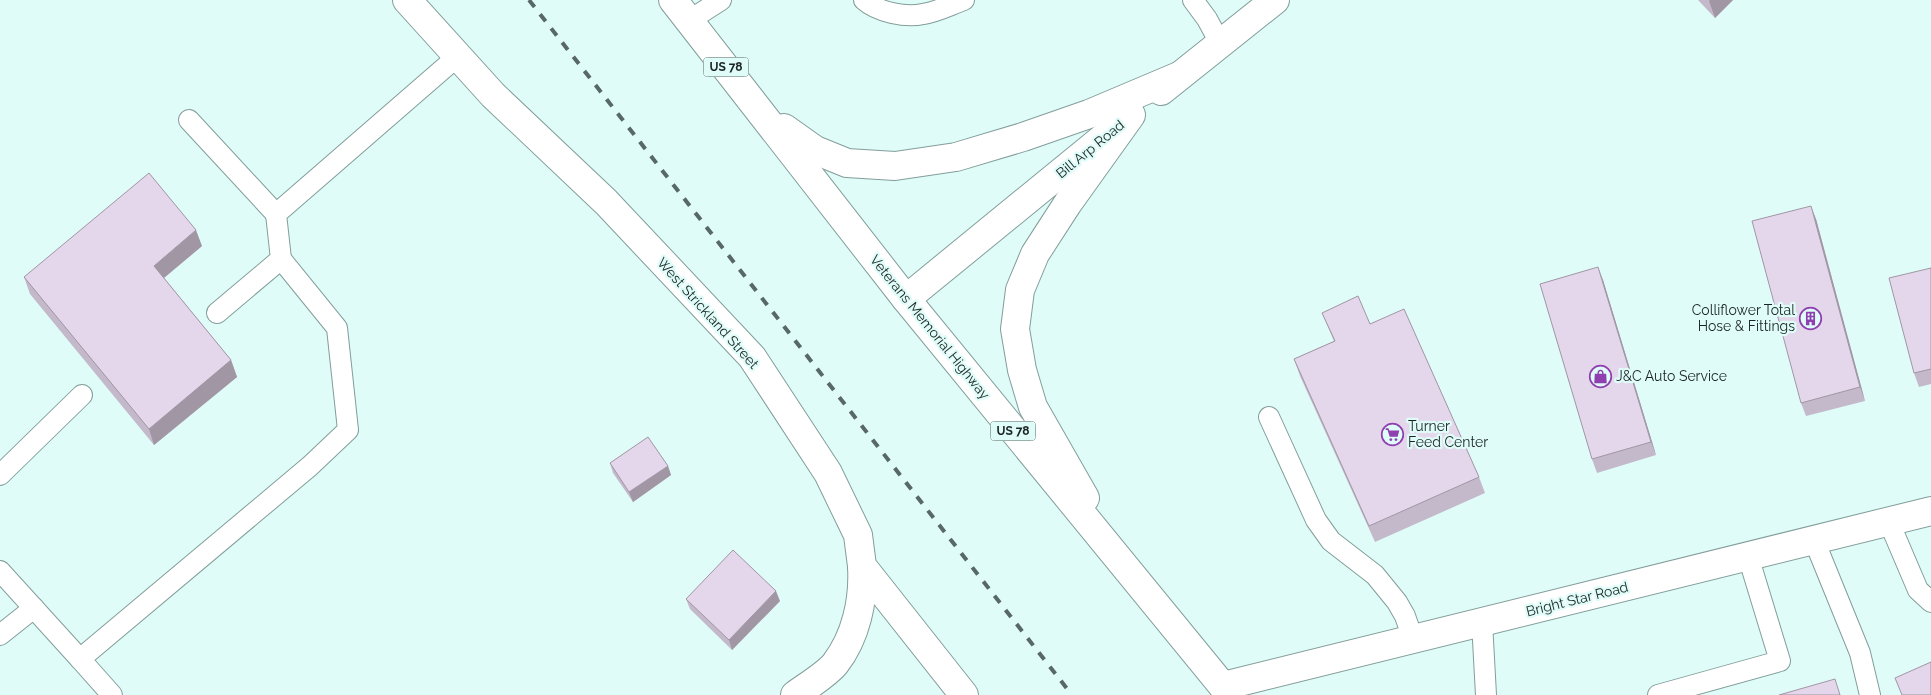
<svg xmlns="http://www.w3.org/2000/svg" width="1931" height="695" viewBox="0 0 1931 695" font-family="Raleway,sans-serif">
<rect width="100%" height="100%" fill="#dffcf8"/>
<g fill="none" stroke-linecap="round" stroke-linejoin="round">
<defs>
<g id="lane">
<path d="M864 0C877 12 906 18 923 14 937 12 950 5 964 0"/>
<path d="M1193 0 1207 19 1220 43"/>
<path d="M690 20 721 0"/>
<path d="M189 120 276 214"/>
<path d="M217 313 281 259 276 214 458 56"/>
<path d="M1269 417 1316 520 1331 541 1375 575 1397 602 1405 616 1413 639"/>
<path d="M0 475 82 395"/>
<path d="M1889 522 1918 590 1931 602"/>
<path d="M1814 540 1860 653 1870 695"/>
<path d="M0 571 80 659"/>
<path d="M1482 622 1486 695"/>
<path d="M0 635 34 608"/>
<path d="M112 695 80 659 310 466 348 430 337 328 281 259"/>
<path d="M1658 695 1780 661 1748 556"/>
</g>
<g id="street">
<path d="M407 0 493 95 606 202 752 357 828 473 858 535 862 566 964 695"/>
<path d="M795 695C807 686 826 675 835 664 856 637 864 600 862 566"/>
</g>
<g id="secondary">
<path d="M1161 91 1275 0"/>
<path d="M906 299 1120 124"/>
<path d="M1223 686 1931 511"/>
</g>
<g id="primary">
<path d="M673 0 906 299 1230 695"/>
<path d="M784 128 815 150 847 163 895 166 956 157 1023 137 1089 114 1179 76"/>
<path d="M1085 498 1033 407 1022 370 1015 329 1020 290 1035 254 1068 203 1131 115"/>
</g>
</defs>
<use href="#lane" stroke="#839e9a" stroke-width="22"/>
<use href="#street" stroke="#839e9a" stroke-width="30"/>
<use href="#secondary" stroke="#839e9a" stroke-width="30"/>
<use href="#primary" stroke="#839e9a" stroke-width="30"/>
<use href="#lane" stroke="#fff" stroke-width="20"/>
<use href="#street" stroke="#fff" stroke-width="28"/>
<use href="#secondary" stroke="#fff" stroke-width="28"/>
<use href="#primary" stroke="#fff" stroke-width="28"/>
<path stroke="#586866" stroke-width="4" stroke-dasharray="9 9" stroke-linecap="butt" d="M529 0 1072 695"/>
</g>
<g fill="#c4b9ca">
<path d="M1698 0H1733L1715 18Z"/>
<path d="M1816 219 1865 401 1806 416 1801 403Z"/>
<path d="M202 246 164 278 231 360 237 377 154 445 30 294 24 277Z"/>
<path d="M1931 268V384L1919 387 1914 373Z"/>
<path d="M1603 280 1656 455 1597 473 1592 459Z"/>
<path d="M1322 313 1370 324 1479 477 1485 493 1375 542 1300 376 1294 359 1334 341Z"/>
<path d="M610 463 668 466 671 475 633 502 613 473Z"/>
<path d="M686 599 780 601 732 650 690 609Z"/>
</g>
<g fill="#a096a4">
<path d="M1710 0H1733L1715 18 1709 1Z"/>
<path d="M1811 206 1816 219 1865 401 1860 387Z"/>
<path d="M196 230 202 246 159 282 154 266Z"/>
<path d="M1598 267 1603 280 1656 455 1651 442Z"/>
<path d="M231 360 237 377 154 445 149 429Z"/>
<path d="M668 466 671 475 633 502 629 492Z"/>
<path d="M776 591 780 601 732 650 729 640Z"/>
</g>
<g fill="#e4d7eb" stroke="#a096a4">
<path d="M149 173 196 230 154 266 231 360 149 429 24 277Z"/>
<path d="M1811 206 1860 387 1801 403 1752 221Z"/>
<path d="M1598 267 1651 442 1592 459 1540 284Z"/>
<path d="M1931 268V369L1914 373 1889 278Z"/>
<path d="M1358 296 1370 324 1404 309 1479 477 1369 526 1294 359 1335 341 1322 313Z"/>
<path d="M648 437 668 466 629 492 610 463Z"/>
<path d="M733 550 776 591 729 640 686 599Z"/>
<path d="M1931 662V695H1902L1895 678Z"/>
<path d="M1835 679 1840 695H1779Z"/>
</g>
<defs>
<symbol id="building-ring" viewBox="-11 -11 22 22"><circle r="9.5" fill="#dffcf8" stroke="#8f3faf" stroke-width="1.5"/><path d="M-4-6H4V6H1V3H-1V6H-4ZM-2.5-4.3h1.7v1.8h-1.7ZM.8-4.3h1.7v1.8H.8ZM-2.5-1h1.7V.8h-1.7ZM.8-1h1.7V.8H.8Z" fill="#8f3faf"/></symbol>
<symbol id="shop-ring" viewBox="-11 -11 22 22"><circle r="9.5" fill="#dffcf8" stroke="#8f3faf" stroke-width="1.5"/><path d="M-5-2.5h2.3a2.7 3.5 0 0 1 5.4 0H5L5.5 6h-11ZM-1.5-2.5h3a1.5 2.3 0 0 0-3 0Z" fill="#8f3faf"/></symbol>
<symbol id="supermarket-ring" viewBox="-11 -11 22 22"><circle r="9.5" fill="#dffcf8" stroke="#8f3faf" stroke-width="1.5"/><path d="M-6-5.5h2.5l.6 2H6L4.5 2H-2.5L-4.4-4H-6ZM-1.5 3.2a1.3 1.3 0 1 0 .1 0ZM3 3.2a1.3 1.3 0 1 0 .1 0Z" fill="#8f3faf"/></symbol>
</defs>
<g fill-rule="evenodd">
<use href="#building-ring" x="1798" y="306" width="25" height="25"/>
<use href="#shop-ring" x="1588" y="364" width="25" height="25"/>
<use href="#supermarket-ring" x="1380" y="422" width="25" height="25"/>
</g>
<g text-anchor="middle" stroke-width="4.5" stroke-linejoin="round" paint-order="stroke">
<g fill="#dffcf8" stroke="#556563" stroke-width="1">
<rect x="703.5" y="57.5" width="45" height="19" rx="4"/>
<rect x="990.5" y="421.5" width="45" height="19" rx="4"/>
</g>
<g font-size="12" font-weight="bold" fill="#1a2423">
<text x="726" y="71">US 78</text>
<text x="1013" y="435">US 78</text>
</g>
<g font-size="14" fill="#1a2423" stroke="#dffcf8">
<text transform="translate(1090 149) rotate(-39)" y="5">Bill Arp Road</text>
<text transform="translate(708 313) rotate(48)" y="5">West Strickland Street</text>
<text transform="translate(930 327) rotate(51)" y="5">Veterans Memorial Highway</text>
<text transform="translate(1577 599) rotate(-14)" y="5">Bright Star Road</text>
</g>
<g font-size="14" fill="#1a2423" stroke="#dffcf8" text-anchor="start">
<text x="1795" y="315" text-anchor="end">Colliflower Total<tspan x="1795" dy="16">Hose &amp; Fittings</tspan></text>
<text x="1616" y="381">J&amp;C Auto Service</text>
<text x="1408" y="431">Turner<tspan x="1408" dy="16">Feed Center</tspan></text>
</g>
</g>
</svg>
